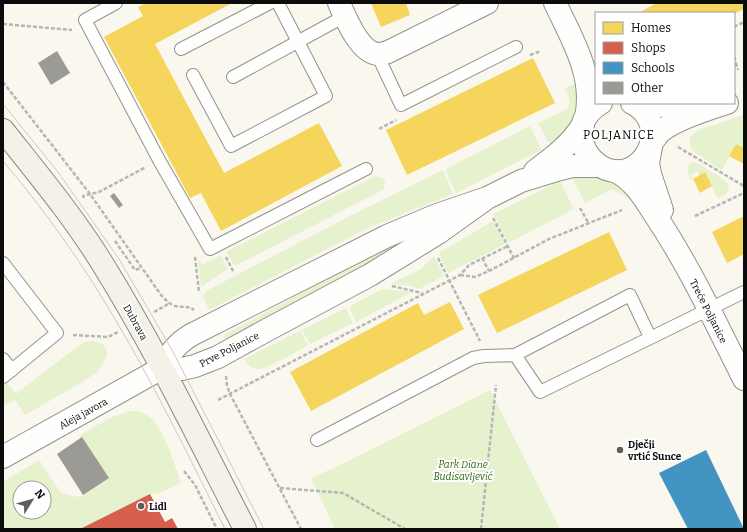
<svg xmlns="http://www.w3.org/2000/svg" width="747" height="532" viewBox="0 0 747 532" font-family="Bitter,serif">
<rect width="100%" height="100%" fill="#faf7ef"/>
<g fill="#e6f1cd" fill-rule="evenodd">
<path d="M576 83 580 100 578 113 562 138 550 145 538 123 567 109C572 101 568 95 565 88Z"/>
<path d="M744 115V148L736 144 722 170 694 152C688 144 687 137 697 131L728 120Z"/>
<path d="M530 126 541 150 456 193 447 174 446 169Z"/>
<path d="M692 162 699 164 727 182 729 187 727 193 718 199 705 172 699 176 697 172 691 175 693 179H690L687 168 689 164Z"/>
<path d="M443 170 453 194 368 228 209 310 203 296 206 291 348 217Z"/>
<path d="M598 170 634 197 630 199 612 189 585 203 571 175Z"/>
<path d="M375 176 382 178 385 181 384 189 379 192 235 266 234 265 226 252Z"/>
<path d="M560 181 574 209 508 243 493 214Z"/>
<path d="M493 221 505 244 448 273 439 253Z"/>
<path d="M401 235 422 238 229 340 225 339 224 335 341 272 377 249Z"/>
<path d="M221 255 228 269 201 287 198 259 202 265Z"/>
<path d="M434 256 444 276 419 289 411 286 390 284 421 269Z"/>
<path d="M382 289 412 292 356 322 349 307Z"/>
<path d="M346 308 353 323 310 344 302 330Z"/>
<path d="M300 331 308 345C298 351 265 371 256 369 251 368 247 364 244 359Z"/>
<path d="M94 341C103 343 106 346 107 355L99 370 84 381 25 415 15 399 3 407V386L7 383 16 394 78 346 85 342Z"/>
<path d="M490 390 560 529H335L311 478 336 467Z"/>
<path d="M132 411C137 411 141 412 145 414 164 424 174 464 181 483L160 493 150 494 80 529H3V482L39 460 61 493 76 497 83 495 80 438 79 436C96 426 113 414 132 411ZM20 488H44V512H20Z"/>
</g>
<g fill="#f6d55c">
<path d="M146 3H232L155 44 224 173 319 123 342 166 221 231 201 193 190 198 104 37 143 16 138 7Z"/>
<path d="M371 3H406L410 15 381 27Z"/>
<path d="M657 3H744V9L734 14V13H638Z"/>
<path d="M533 58 555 103 407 175 386 130Z"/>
<path d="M736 144 744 148V164L729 156Z"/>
<path d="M705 172 712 186 700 193 693 179Z"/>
<path d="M744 216V254L727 263 712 232Z"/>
<path d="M609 232 627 270 497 333 478 295Z"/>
<path d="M450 302 464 329 311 411 290 372 418 303 424 315Z"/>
</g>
<path fill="#d6604d" d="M150 494 165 522 172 518 178 529H80Z"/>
<path fill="#4393c3" d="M706 450 744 529H688L659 473Z"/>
<g fill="#9c9a95">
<path d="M57 51 70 73 51 85 38 63Z"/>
<path d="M114 193 123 205 119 208 110 196Z"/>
<path d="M82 437 109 478 83 495 57 454Z"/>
</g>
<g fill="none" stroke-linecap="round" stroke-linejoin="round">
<defs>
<g id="service">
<path d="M116 3 85 20 159 160 210 249 366 169"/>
<path d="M181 49 270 3"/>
<path d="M377 54 401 105 516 47"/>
<path d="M193 75 231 146 326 96 278 3"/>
<path d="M233 77 345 16"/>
<path d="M3 263 57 333 3 377"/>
<path d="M515 355 630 295 650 337"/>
<path d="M3 359 12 370"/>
<path d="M317 440 473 358 484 356 515 355 540 392 744 292"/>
</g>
<g id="minor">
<path d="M339 3C345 17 360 54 379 54 382 54 385 53 388 52L487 3"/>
<path d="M555 3C572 39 595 76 586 117"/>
<path d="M601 103C552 132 605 195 640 162 648 154 652 146 652 135 653 121 644 109 632 103"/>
<path d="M637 105C652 108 665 106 679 103"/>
<path d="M652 142C655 139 657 135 660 132 675 119 708 109 727 103"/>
<path d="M651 147 648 163 650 174 662 210"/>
<path d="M535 171C555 156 569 146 583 125"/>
<path d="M615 171C634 180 644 198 655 215 690 267 716 324 744 379"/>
<path d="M487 198 437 215 387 236 191 335C175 345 171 352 162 368L182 369 195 366 218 357 267 330 370 275 438 233 487 198 521 181 560 169 573 166H599"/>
</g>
<path id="tertiary" d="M3 457 162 368"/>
<path id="secondary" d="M3 130C37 173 73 216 102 263 155 348 199 440 245 529"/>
</defs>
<use href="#service" stroke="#93928e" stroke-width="14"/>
<use href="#minor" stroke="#93928e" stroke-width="24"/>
<use href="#tertiary" stroke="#93928e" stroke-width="24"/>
<use href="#secondary" stroke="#8a8885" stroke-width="24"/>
<g stroke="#b7b6b5" stroke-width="2.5" stroke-dasharray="4 2" stroke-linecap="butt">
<path d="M3 24 72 30"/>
<path d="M734 27 744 22"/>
<path d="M530 55 541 51"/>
<path d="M734 57 738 70"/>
<path d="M3 82 90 194 161 295C165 299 169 304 175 306 182 308 188 305 194 310"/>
<path d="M379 129 396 120"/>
<path d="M678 147 744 186"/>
<path d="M84 198 83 196 99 192 146 167"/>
<path d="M580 208 589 224"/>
<path d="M695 216 744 193"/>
<path d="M493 218 514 258"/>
<path d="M115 241 135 270 141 268"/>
<path d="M195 257 199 292"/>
<path d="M226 257 234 273"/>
<path d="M438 258 480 341"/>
<path d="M482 258 489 271"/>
<path d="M460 275 475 277 491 270 549 239 622 210"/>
<path d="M392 286 422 293"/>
<path d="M154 312 170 303"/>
<path d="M73 335 108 337 118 332"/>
<path d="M226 376 227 386 230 394 301 529"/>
<path d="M218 400 460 275 469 265 508 246"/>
<path d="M184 471 195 485 217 529"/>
<path d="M280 488 343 493 405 529"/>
<path d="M481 529 496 385"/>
</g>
<use href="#service" stroke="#fefefd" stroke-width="12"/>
<use href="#minor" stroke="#fefefd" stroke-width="22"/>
<use href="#tertiary" stroke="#fefefd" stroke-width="22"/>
<use href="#secondary" stroke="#f4f1e8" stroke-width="22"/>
<g stroke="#d8c2c4" stroke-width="1">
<path d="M3 104 58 172 119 259 172 350 264 529"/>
<path d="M3 161C42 207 78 257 109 309 152 380 188 455 225 529"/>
</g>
</g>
<g fill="#5f5e5b" stroke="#fff" stroke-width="1.5">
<circle cx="620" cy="450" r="4"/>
<circle cx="141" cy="506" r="4"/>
</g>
<g text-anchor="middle" stroke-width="4" stroke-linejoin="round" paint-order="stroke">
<g font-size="10" fill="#0c0c0c" stroke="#fff">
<text transform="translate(709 311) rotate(63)" y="4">Treće Poljanice</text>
<text transform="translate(136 322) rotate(61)" y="4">Dubrava</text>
<text transform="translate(229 349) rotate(-27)" y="4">Prve Poljanice</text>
<text transform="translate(83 413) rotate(-29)" y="4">Aleja javora</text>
</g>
<g font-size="10" font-weight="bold" fill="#0c0c0c" stroke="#fff" text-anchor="start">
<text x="628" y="448">Dječji<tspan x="628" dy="12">vrtić Sunce</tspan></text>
<text x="149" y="510">Lidl</text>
</g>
<g font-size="10" font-style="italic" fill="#306818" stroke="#fff">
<text x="463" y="468">Park Diane<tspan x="463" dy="12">Budisavljević</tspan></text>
</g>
<g font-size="12" letter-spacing="1" fill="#0c0c0c" stroke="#fff">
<text x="619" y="139">POLJANICE</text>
</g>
</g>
<rect width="747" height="532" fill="none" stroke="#0c0c0c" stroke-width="8"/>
<rect x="595" y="12" width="140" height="92" fill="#ffffff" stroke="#9e9e9e"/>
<rect x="603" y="22" width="20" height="12" fill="#f6d55c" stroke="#9e9e9e"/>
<text x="631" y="32" font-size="12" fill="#0c0c0c">Homes</text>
<rect x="603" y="42" width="20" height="12" fill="#d6604d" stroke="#9e9e9e"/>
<text x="631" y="52" font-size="12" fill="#0c0c0c">Shops</text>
<rect x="603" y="62" width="20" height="12" fill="#4393c3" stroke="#9e9e9e"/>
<text x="631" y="72" font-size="12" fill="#0c0c0c">Schools</text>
<rect x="603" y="82" width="20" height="12" fill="#9c9a95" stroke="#9e9e9e"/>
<text x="631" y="92" font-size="12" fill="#0c0c0c">Other</text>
<g transform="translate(32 500) rotate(53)"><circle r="19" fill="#ffffff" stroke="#9e9e9e"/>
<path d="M0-3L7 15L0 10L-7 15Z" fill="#5f5e5b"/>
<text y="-6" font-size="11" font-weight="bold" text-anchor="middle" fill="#0c0c0c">N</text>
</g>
</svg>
